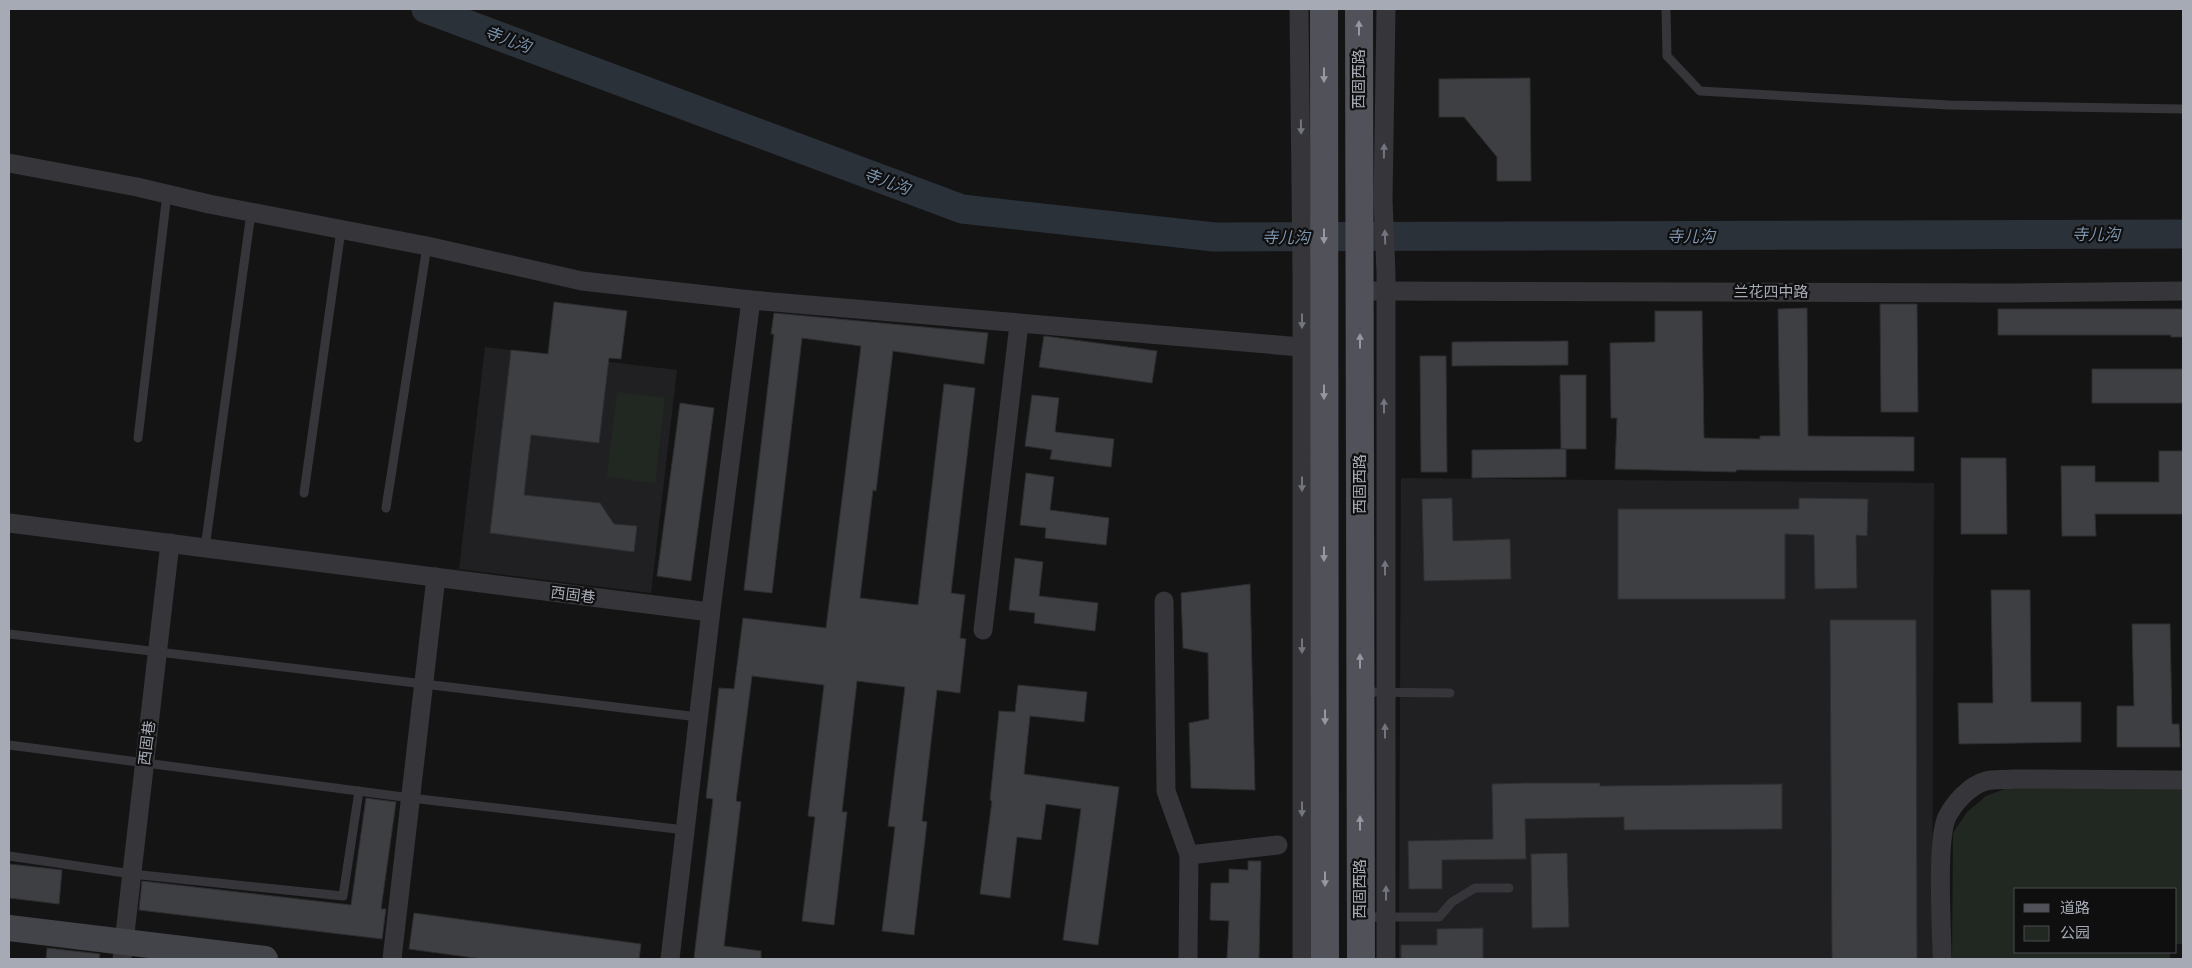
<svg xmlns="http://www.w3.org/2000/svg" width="2192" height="968" viewBox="0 0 2192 968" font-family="Poppins,'Noto Sans SC',sans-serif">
<rect width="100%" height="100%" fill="#141415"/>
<g fill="#202022">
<path d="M485 347 677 370 651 593 459 569Z"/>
<path d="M1401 478 1934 483 1932 959H1399Z"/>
</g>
<g fill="#202821">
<path d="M617 392 665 398 655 483 607 477Z"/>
<path d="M2010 787 2183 788V944H2176V889H2016V952H2170V959H1952L1953 833 1967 812 1986 796Z"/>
</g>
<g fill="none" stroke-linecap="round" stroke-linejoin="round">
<path stroke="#2b3139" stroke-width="29" d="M426 9 962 209 1214 237 2183 234"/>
</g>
<g fill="#3e3f42" stroke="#2e2e31">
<path d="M1530 78 1531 181H1497V157L1464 117H1439V79Z"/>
<path d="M554 302 627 311 621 359 609 358 599 443 531 435 524 495 600 503 614 524 637 526 634 552 490 533 511 350 548 354Z"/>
<path d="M1880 304H1917L1918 412H1881Z"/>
<path d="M1807 308 1808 436 1914 437V471L1736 470V472L1615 469 1617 418H1611L1610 343 1655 342V311H1702L1704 438 1760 439V436H1780L1778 309Z"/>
<path d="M1998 309H2183V337H2171V335H1998Z"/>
<path d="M774 313 988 333 984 364 893 351 876 491 873 490 860 598 918 605 944 384 975 388 951 593 965 595 960 638 966 639 960 693 937 690 922 821 927 822 914 935 882 931 895 827 888 826 905 687 857 681 842 812H847L834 925 802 921 815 817 808 816 824 685 752 676 736 801 741 802 724 946 761 951V959H706L694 958 713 799 706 798 719 688 734 689 743 618 826 628 861 346 802 338 772 593 744 590 774 334H771Z"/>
<path d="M1044 336 1157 351 1152 383 1039 367Z"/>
<path d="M1568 341V365L1452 366V342Z"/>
<path d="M1420 356H1446L1447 472H1421Z"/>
<rect x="2092" y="369" width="91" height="34"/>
<path d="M1560 375H1586V449H1561Z"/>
<path d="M1032 395 1059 398 1055 432 1114 439 1111 467 1050 459 1052 450 1025 446Z"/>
<path d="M680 403 714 408 691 581 657 576Z"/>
<path d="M1566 449V477L1472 478V450Z"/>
<path d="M2159 451H2183V514H2095L2096 536H2062L2061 466H2095V482H2159Z"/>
<path d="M1961 458H2006L2007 534H1961Z"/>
<path d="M1026 473 1054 477 1050 510 1109 518 1106 545 1045 538 1046 528 1020 525Z"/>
<path d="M1452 498 1453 541 1510 539 1511 579 1424 581 1422 499Z"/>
<path d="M1799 498 1868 499 1867 536 1856 535 1857 588 1815 589 1814 535 1785 534V599H1618V509H1799Z"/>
<path d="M1015 558 1043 562 1039 596 1098 603 1095 631 1034 623 1035 613 1009 610Z"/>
<path d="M1250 584 1255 790 1191 788 1189 723 1209 719 1208 653 1183 648 1181 593Z"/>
<path d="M1991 590H2030L2031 702H2081V742L1959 744 1958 703H1993Z"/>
<path d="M1830 620H1916L1917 959H1832Z"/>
<path d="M2132 624H2170L2172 724H2179L2180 747H2117V706H2134Z"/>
<path d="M1018 685 1087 692 1084 722 1030 716 1024 774 1119 787 1098 945 1063 940 1081 809 1046 804 1041 840 1017 837 1010 898 980 894 992 801 990 800 999 711 1015 712Z"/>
<path d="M1525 783H1600V786L1782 784V829L1624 830V817L1525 819 1526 859 1442 860V889H1409L1408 841 1493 839 1492 784Z"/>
<path d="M366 798 396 802 381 909H386L382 939 139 910 142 881 351 905Z"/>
<path d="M1567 853 1569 927 1532 928 1531 854Z"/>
<path d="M1248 861H1261L1259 959H1227L1229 921 1210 920 1211 883H1229V869L1248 870Z"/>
<path d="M9 864 62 870 59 904 9 898Z"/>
<path d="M414 913 641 944 639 959H482L409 949Z"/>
<path d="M1483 928V959H1401V945H1437V929Z"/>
<path d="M47 948 100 954 99 959H46Z"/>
</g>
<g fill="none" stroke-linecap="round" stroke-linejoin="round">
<g stroke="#35353a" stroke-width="9">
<path d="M1666 9 1667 56 1700 91 1948 105 2183 109"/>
<path d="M138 438 167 194"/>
<path d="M304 493 341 230"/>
<path d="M386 508 427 246"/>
<path d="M205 548 251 213"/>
<path d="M9 634 698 717"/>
<path d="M1363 692 1450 693"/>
<path d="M9 745 411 798 685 830"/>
<path d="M9 856 132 874 343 896 359 791"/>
<path d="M1363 917H1439L1452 902 1475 888H1509"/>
</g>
<g stroke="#35353a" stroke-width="19">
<path d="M1299 9 1302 273V959"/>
<path d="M9 163 137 187 209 204 427 246 582 281 751 300 1324 349"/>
<path d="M1372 291 2010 293 2183 291"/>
<path d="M9 523 710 612"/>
<path d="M1164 601 1166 791 1189 855 1278 845"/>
<path d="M983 630 1019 324"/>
<path d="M122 959 170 543"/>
<path d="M392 959 436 577"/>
<path d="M670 959 712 602 751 300"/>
<path d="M1188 959 1189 855"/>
<path d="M1386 959V273L1383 200 1386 9"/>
<path d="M1942 959C1942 929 1936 840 1947 817 1954 803 1970 785 1986 781 1994 779 2005 780 2013 779L2183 780"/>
</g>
<path stroke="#43444a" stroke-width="26" d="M9 928 265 959"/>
<g stroke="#515259" stroke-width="28">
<path d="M1324 9 1325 959"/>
<path d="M1359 9 1361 959"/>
</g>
</g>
<defs><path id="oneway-solid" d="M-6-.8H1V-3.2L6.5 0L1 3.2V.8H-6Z" transform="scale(1.25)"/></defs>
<g fill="#9598a3">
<use href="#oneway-solid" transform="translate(1359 28) rotate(-90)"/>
<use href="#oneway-solid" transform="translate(1324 75) rotate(90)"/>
<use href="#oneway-solid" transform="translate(1324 236) rotate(90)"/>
<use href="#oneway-solid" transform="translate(1360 341) rotate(-90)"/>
<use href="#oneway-solid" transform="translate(1324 392) rotate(90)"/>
<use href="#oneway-solid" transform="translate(1324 554) rotate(90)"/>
<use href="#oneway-solid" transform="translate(1360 661) rotate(-90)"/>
<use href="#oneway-solid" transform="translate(1325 717) rotate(90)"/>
<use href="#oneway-solid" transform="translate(1360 823) rotate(-90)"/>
<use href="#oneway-solid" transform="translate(1325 879) rotate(90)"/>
</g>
<g fill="#73757e">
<use href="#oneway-solid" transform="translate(1301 127) rotate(89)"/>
<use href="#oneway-solid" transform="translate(1384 151) rotate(-89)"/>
<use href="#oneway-solid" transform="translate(1385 237) rotate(-92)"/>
<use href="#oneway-solid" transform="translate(1302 321) rotate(90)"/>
<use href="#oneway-solid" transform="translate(1384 406) rotate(-90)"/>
<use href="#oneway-solid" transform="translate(1302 484) rotate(90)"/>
<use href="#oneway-solid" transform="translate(1385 568) rotate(-90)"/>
<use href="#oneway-solid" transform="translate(1302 646) rotate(90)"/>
<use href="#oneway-solid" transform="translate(1385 731) rotate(-90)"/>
<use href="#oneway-solid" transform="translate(1302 809) rotate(90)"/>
<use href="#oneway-solid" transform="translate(1386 893) rotate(-90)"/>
</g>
<g text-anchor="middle" stroke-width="4.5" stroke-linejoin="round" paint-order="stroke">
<g font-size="15" fill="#a6aab5" stroke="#0f0f10">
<text transform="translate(1359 79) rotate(-90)" y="5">西固西路</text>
<text x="1771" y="297">兰花四中路</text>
<text transform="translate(1360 484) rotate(-90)" y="5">西固西路</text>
<text transform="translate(573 595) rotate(7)" y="5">西固巷</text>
<text transform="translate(147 743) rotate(-83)" y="5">西固巷</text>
<text transform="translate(1360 889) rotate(-90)" y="5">西固西路</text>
</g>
<g font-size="16" font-style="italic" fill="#7e95af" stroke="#0f0f10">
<text transform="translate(508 39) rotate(20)" y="6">寺儿沟</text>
<text transform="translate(887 181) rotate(20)" y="6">寺儿沟</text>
<text x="2096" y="240">寺儿沟</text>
<text x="1691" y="242">寺儿沟</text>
<text x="1286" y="243">寺儿沟</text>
</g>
</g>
<rect width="2192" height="968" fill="none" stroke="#a6aab5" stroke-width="20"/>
<rect x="2014" y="888" width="162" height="65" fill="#0f0f10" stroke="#4b4d52"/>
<rect x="2024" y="904" width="25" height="8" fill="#515259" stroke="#4b4d52"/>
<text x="2060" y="913" font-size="15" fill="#a6aab5">道路</text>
<rect x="2024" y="926" width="25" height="15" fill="#202821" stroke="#4b4d52"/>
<text x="2060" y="938" font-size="15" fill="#a6aab5">公园</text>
</svg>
